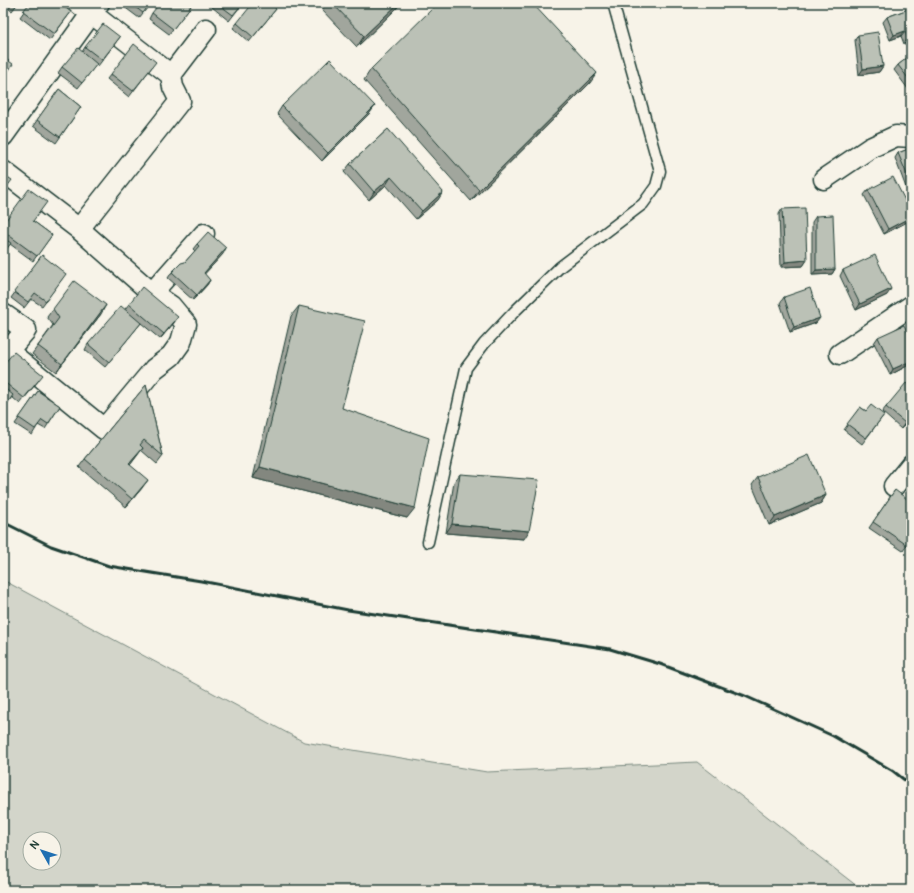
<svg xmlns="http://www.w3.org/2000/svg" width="914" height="893" viewBox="0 0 914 893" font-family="Pangolin,sans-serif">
<rect width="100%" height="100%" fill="#f7f3e8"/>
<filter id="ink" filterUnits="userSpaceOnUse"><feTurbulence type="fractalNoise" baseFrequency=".025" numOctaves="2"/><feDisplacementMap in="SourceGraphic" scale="8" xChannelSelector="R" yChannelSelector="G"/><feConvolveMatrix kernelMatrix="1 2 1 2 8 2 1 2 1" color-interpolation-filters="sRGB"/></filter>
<g filter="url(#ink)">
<path fill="#d3d5ca" stroke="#79897f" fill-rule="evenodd" d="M3 580 304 742 487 772 697 762 862 890H3ZM30 839H54V863H30Z"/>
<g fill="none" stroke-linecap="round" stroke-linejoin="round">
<defs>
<path id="service" d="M428 542 466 368 484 344 515 311 560 267 643 204 656 186 660 171 613 3"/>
<g id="minor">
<path d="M78 3 171 75 173 87 180 101 79 229"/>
<path d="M171 75 206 29"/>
<path d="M3 136 99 3"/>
<path d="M3 171 79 229 152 293 171 306 186 324 181 342 171 356 154 369 104 429 8 351 26 330 3 314"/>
<path d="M824 179 870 148 896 136 911 137"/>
<path d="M152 293 204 234"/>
<path d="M840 354 911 306"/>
<path d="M894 486 911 465"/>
</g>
</defs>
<use href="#service" stroke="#1f3d34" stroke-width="13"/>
<use href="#minor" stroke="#1f3d34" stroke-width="23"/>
<use href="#service" stroke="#f7f3e8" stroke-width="10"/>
<use href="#minor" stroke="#f7f3e8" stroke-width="20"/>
<path stroke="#1f3d34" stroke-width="3" d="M3 522 51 546 109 566 201 581 348 610 610 649 660 664 745 696 833 736 893 771 911 785"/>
</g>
<g fill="#a1a69d" stroke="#1f3d34">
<path d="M3 3H18L12 11 3 5Z"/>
<path d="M30 3 71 12 50 40 20 17Z"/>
<path d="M119 3H151L139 18Z"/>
<path d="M214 3H243L229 21 212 7Z"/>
<path d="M327 3H402L357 47 322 10Z"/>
<path d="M191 6 169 34 149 19 152 13Z"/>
<path d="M911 8V42L904 44 901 36 890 40 883 22 887 17Z"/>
<path d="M276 9 249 42 233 28 237 23Z"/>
<path d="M858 35 883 66 879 72 859 75 855 40Z"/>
<path d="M120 37 98 66 96 65 78 88 58 73 62 67 82 52 85 47Z"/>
<path d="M911 55V93L894 70 898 65Z"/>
<path d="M152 67 129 97 107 79 111 74Z"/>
<path d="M371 69 590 83 471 201 364 80Z"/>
<path d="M59 89 81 107 56 143 33 126Z"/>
<path d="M282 106H375L369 114 322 161 277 114Z"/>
<path d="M388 129 438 200 416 219 386 185 369 200 344 172 350 164Z"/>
<path d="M911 148V192L908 193 895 158 898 153Z"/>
<path d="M868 190 909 221 884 234 864 195Z"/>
<path d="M782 209 807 260 803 266 781 267 779 214Z"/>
<path d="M816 216 835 269 832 274 812 275V222Z"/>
<path d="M33 221 52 235 33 261 10 244 3 254V224Z"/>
<path d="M197 244 223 254 204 274 210 280 207 285 193 300 168 278 172 272 185 262 195 251 193 249Z"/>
<path d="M42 255 62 279 42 306 31 299 24 308 11 298Z"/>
<path d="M843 270 887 295 856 310 840 276Z"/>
<path d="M784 297 816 323 790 332 780 303Z"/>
<path d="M129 304 178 317 160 339 141 323 105 367 85 350 88 344 125 309Z"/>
<path d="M299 306 342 408 407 518 253 478 291 316Z"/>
<path d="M53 309 101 314 56 372 32 354 53 325 47 317Z"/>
<path d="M911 314V328L907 320Z"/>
<path d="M878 337 909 357 907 366 890 375 874 343Z"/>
<path d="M3 365 39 380 20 404 12 397 3 409Z"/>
<path d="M911 382V417L901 429 882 412 886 407Z"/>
<path d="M146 385 163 456 157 464 141 450 130 465 142 488 126 507 79 467 85 459Z"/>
<path d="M38 391 60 406 45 429 38 425 32 435 15 424Z"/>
<path d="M860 407 866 411 884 415 862 444 844 430Z"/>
<path d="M460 474 524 539 446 533 454 482Z"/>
<path d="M758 477 826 495 821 503 769 525 752 485Z"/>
<path d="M895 490 911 539 903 551 869 528Z"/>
</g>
<g fill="#83877f" stroke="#1f3d34">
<path d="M399 3H402L357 47 364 36Z"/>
<path d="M905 31 901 36 890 40 894 35Z"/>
<path d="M911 38V42L904 44 908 39Z"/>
<path d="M883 66 879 72 859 75 863 69Z"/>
<path d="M597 73 590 83 471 201 479 190Z"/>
<path d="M375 106 369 114 322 161 328 153Z"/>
<path d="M391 177 386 185 369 200 374 192Z"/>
<path d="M443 192 438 200 416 219 422 211Z"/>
<path d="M911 217V218L909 221 884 234 888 229Z"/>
<path d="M226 248 223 254 200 279 204 273Z"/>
<path d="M807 260 803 266 781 267 785 262Z"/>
<path d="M835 269 832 274 812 275 816 270Z"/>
<path d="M210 280 207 285 193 300 197 295Z"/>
<path d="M891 289 887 295 856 310 860 304Z"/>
<path d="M106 305 101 314 56 372 62 364Z"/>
<path d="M178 317 174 323 160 339 164 334Z"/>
<path d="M820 318 816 323 790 332 794 327Z"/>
<path d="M911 352V356L904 359 908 354Z"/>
<path d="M911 361 907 366 890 375 893 369Z"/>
<path d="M911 416V417L901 429 905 423Z"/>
<path d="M143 448 137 456 124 473 129 464Z"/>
<path d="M260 467 415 508 407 518 253 478Z"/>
<path d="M148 480 142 488 126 507 132 499Z"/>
<path d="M826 495 821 503 769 525 775 517Z"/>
<path d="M452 524 529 531 524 539 446 533Z"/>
</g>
<g fill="#bbc1b6" stroke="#1f3d34">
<path d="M12 3H18L16 6Z"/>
<path d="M30 3H59L71 12 54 34 23 11Z"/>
<path d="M130 3H151L143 13Z"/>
<path d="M160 3H187L191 6 173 29 152 13Z"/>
<path d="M217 3H243L233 15Z"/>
<path d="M253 3H270L276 9 253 37 237 23Z"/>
<path d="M332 3H399L364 36Z"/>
<path d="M438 3H532L597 73 479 190 371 69Z"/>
<path d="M3 7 6 9 3 13Z"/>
<path d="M911 8V38L908 39 905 31 894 35 887 17Z"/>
<path d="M103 24 120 37 102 60 85 47Z"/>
<path d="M878 32 883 66 863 69 858 35Z"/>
<path d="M134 44 156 62 133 91 111 74Z"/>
<path d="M78 48 97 64 82 83 62 67Z"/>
<path d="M911 55V82L898 65Z"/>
<path d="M3 57 13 64 3 79Z"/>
<path d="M330 59 375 106 328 153 282 106Z"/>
<path d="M59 89 81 107 60 137 37 120Z"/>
<path d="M388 129 443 192 422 211 391 177 374 192 350 164Z"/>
<path d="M911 148V184L898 153Z"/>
<path d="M3 174 12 180 3 192Z"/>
<path d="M893 177 911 212V217L888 229 868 190Z"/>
<path d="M29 189 47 202 33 221 52 235 37 256 3 231V224Z"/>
<path d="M805 208 807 260 785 262 782 209Z"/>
<path d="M833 215 835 269 816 270V216Z"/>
<path d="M208 232 226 248 204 273 210 280 197 295 172 272 181 263 185 262 199 246 197 244Z"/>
<path d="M3 238 11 243 3 254Z"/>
<path d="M42 255 66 274 46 301 35 293 28 302 14 292Z"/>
<path d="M875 255 891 289 860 304 843 270Z"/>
<path d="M74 281 106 305 62 364 38 346 59 318 53 309Z"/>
<path d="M142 287 178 317 164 334 129 304Z"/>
<path d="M810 288 820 318 794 327 784 297Z"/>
<path d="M121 306 141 323 109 362 88 344Z"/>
<path d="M299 306 365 321 342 408 429 438 415 508 260 467Z"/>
<path d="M904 325 911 339V352L908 354 911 361 893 369 878 337Z"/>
<path d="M14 352 43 375 24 398 3 381V365Z"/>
<path d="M906 383 911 387V416L905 423 886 407Z"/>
<path d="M146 385 163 456 144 440 140 445 143 448 129 464 148 480 132 499 85 459Z"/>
<path d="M3 387 13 395 3 409Z"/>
<path d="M38 391 60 406 48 424 42 420 35 429 19 418Z"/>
<path d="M871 405 884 415 866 438 847 424 860 407 866 411Z"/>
<path d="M809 455 826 495 775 517 758 477Z"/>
<path d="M460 474 539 480 529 531 452 524Z"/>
<path d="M895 490 911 502V539L907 545 873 522Z"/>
</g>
</g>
<rect width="914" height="893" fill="none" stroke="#f7f3e8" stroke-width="16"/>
<rect x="8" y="8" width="898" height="877" fill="none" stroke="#1f3d34" stroke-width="1.5" filter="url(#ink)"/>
<g transform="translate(42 851) rotate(309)"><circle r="19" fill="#f7f3e8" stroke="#a1aaa0"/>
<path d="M0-3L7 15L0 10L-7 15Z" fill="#1f6fb2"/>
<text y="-6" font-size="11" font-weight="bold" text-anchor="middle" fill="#1f3d34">N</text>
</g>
</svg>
